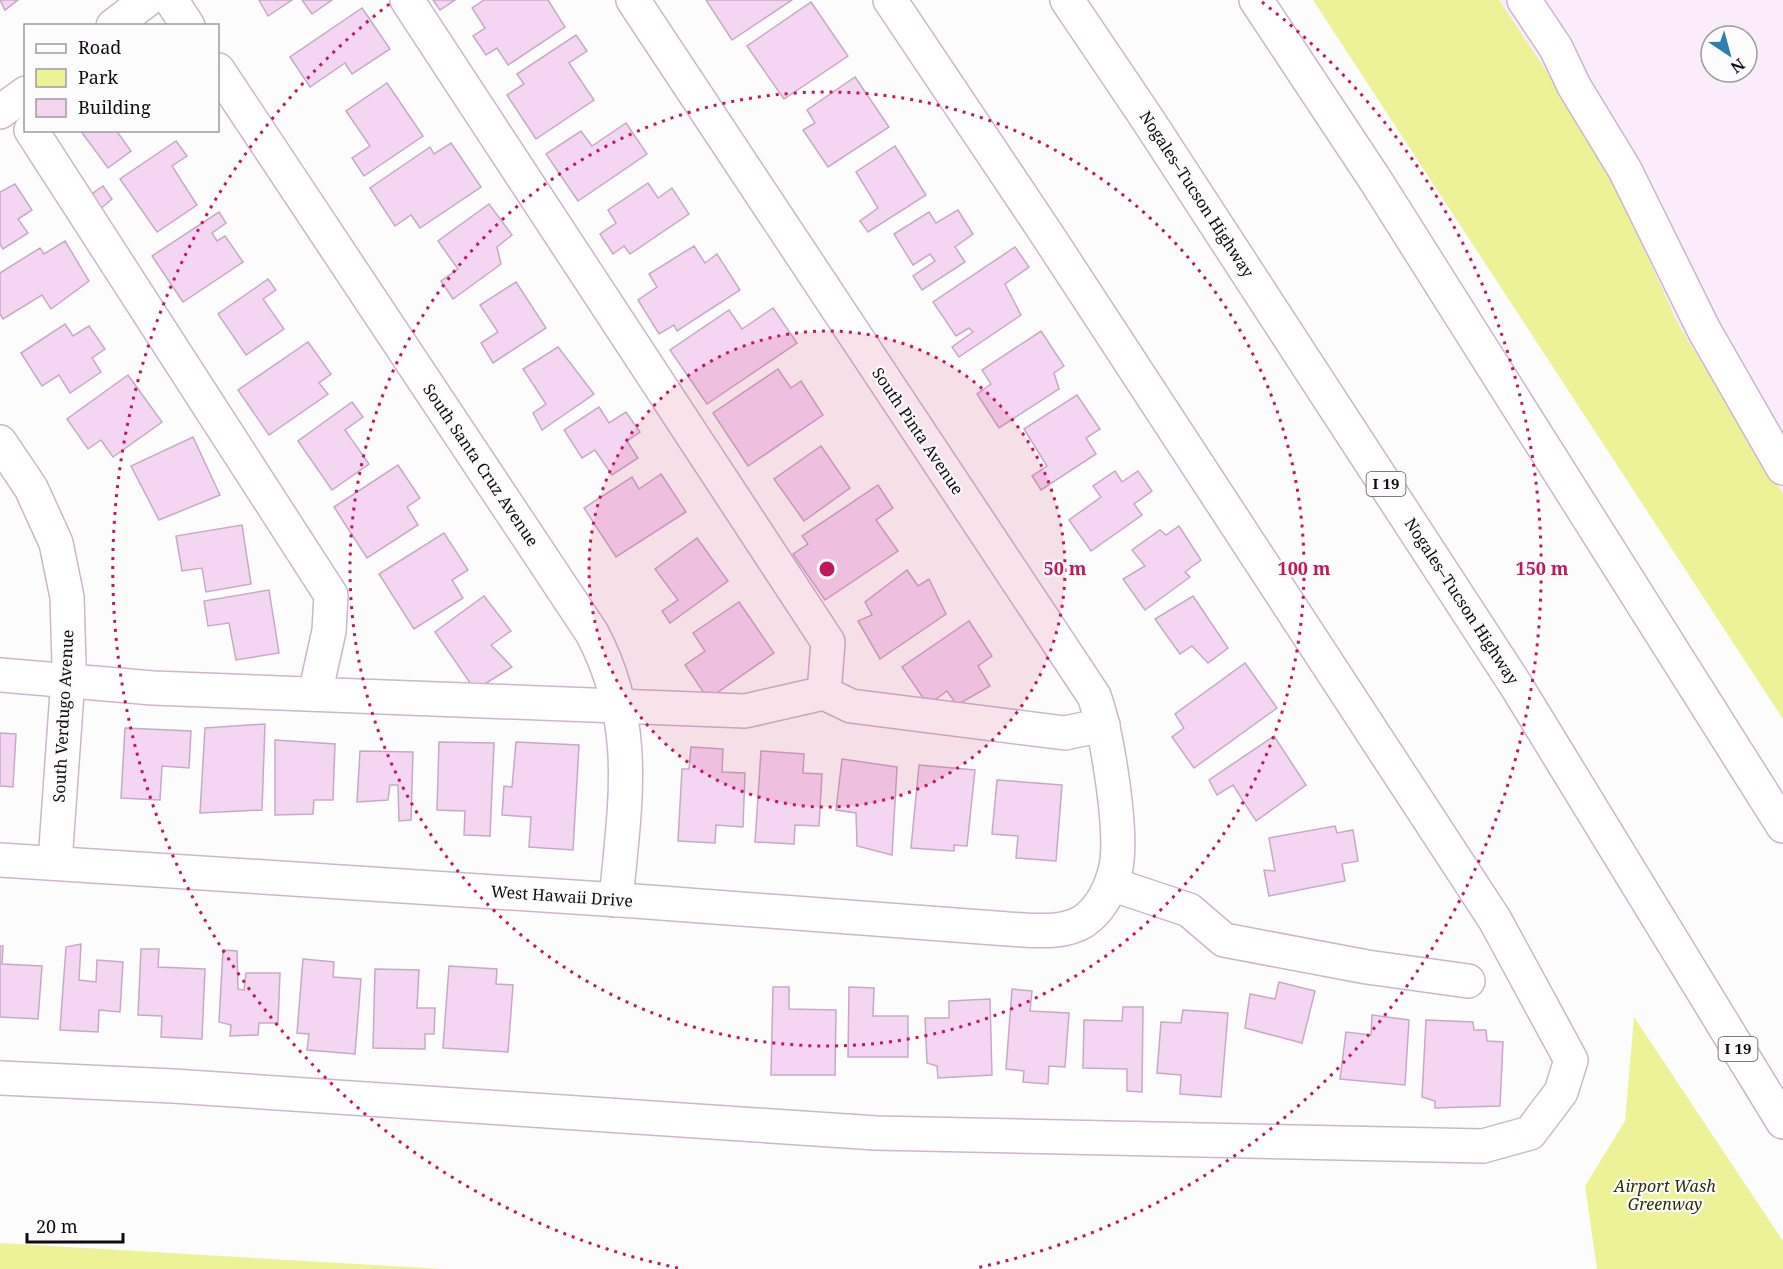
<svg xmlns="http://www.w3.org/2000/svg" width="1783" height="1269" viewBox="0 0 1783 1269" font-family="'Noto Serif',serif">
<rect width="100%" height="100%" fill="#fcfcfc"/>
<path fill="#faecfb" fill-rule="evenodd" d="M1415 0H1783V574ZM1711 36H1747V72H1711Z"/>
<g fill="#edf296">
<path d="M1313 0H1499L1571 108 1620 196 1678 324 1765 468 1783 494V719Z"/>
<path d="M1634 1017 1783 1241V1269H1597L1585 1186 1625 1121Z"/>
<path d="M0 1243 443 1269H0Z"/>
</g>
<g fill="#f4d6f2" stroke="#c6aac5" stroke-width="1.5">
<path d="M0 0H18L5 10Z"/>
<path d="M259 0H292L268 16Z"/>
<path d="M302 0H332L312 14Z"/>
<path d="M433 0H455L440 10Z"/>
<path d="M484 0H548L565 27 508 65 497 48 486 55 473 36 485 28 472 8Z"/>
<path d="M706 0H792L732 40Z"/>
<path d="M811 2 848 56 784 99 747 46Z"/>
<path d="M362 8 390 49 352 74 345 63 310 87 290 57Z"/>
<path d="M576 35 587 51 569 63 594 100 536 139 507 95 524 84 517 74Z"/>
<path d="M855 77 889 127 828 167 803 130 815 123 807 110Z"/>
<path d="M387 83 423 136 364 176 352 158 370 146 346 111Z"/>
<path d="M626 123 647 154 578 201 546 154 581 131 592 146Z"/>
<path d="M80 130H122L118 133 131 151 108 168Z"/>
<path d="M176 141 187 156 172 166 197 205 157 232 120 179Z"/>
<path d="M451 143 481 187 420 228 411 215 395 226 370 188 430 147 434 154Z"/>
<path d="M895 146 926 195 868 232 860 221 878 208 856 172Z"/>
<path d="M648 183 658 198 672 188 689 214 630 254 624 246 613 254 600 234 616 223 608 210Z"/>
<path d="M15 184 32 210 18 219 28 233 3 249 0 244V192Z"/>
<path d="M103 186 112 199 99 210 89 196Z"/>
<path d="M489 204 512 235 497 247 501 264 453 299 441 281 458 269 438 241Z"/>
<path d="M958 210 973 234 955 247 965 262 922 290 913 276 935 261 930 254 913 265 894 234 929 212 936 223Z"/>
<path d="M219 212 226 223 212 233 217 241 225 236 243 262 183 302 152 256Z"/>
<path d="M65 241 89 281 51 309 42 295 3 319 0 314V273L40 248 44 254Z"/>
<path d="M694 246 705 263 717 254 740 290 677 331 674 325 659 334 638 300 657 287 649 274Z"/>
<path d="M1015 247 1029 267 1005 284 1021 315 959 357 952 347 973 332 969 328 956 336 933 302Z"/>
<path d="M268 279 276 290 263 299 284 329 246 355 218 314Z"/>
<path d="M516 282 546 328 493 363 481 343 498 332 480 305Z"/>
<path d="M773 308 797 343 707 404 670 350 729 310 742 329Z"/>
<path d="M65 324 73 336 89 326 105 349 92 358 101 372 70 393 59 375 42 386 21 353Z"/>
<path d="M1041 331 1064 366 1054 373 1059 389 999 428 977 394 991 384 982 370Z"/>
<path d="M308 342 331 374 319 383 328 394 269 435 238 390Z"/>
<path d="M558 347 594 394 542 430 533 413 546 404 523 369Z"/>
<path d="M778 369 791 388 801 381 823 415 748 466 713 413Z"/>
<path d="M128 375 162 422 113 457 101 440 88 449 67 419Z"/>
<path d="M1077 395 1100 429 1086 438 1096 454 1041 490 1032 476 1047 466 1024 429Z"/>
<path d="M352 402 363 417 345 430 369 464 332 490 298 441Z"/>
<path d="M599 407 609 423 626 412 640 432 627 441 638 458 612 475 595 450 582 458 564 430Z"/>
<path d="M193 437 220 495 159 520 131 466Z"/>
<path d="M821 446 850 488 804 521 774 479Z"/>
<path d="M398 465 420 498 407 507 418 525 367 558 334 507Z"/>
<path d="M1115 471 1122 482 1138 471 1152 491 1134 504 1142 515 1091 551 1069 520 1101 497 1093 486Z"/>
<path d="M661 474 686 512 616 557 584 508 632 477 639 489Z"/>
<path d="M878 485 893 508 876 520 898 551 825 600 793 554 808 544 802 536Z"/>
<path d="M242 525 251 584 206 592 202 568 182 571 176 536Z"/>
<path d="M1179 526 1201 560 1185 572 1190 577 1145 610 1123 579 1145 566 1132 550 1160 530 1166 535Z"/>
<path d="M444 533 468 570 452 580 463 598 414 629 379 574Z"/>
<path d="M697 538 728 581 670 623 662 611 678 600 655 569Z"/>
<path d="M907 570 918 586 929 579 946 614 880 659 858 621 872 615 865 602Z"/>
<path d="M269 590 279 653 236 660 229 623 208 626 204 601Z"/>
<path d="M484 596 511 631 491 645 512 667 475 690 435 632Z"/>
<path d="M1193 596 1228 648 1208 663 1192 646 1180 654 1155 619Z"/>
<path d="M739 602 774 653 708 699 685 665 705 651 693 633Z"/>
<path d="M969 621 992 656 978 666 990 686 957 705 947 691 928 705 902 667Z"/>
<path d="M1245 663 1277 708 1194 768 1172 737 1184 728 1175 714Z"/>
<path d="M265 724 262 810 200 813 205 728Z"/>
<path d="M125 728 191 731 189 768 162 766 160 800 121 798Z"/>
<path d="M0 733 16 734 13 787 0 786Z"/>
<path d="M1274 736 1306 785 1256 821 1233 785 1217 795 1209 780Z"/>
<path d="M275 740 335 744 333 800H314L313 814 275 815Z"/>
<path d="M439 742 494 743 490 836 464 835 465 811 437 810Z"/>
<path d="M516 742 579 745 573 850 529 847 531 817 502 815 504 786 512 787Z"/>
<path d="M691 747 723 749 722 772 745 773 743 827 716 825 715 843 678 841 682 769H689Z"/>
<path d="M360 751 413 752 411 820 399 821 398 785H390L388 800 357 802Z"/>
<path d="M761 751 804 754 803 773 822 774 819 826 795 825 794 844 755 842Z"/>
<path d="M842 759 897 767 892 855 857 846 856 813 836 810Z"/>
<path d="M919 765 975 770 967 846 954 845V851L911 848Z"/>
<path d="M997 780 1062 785 1056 861 1016 858 1018 836 992 834Z"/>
<path d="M1335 826 1337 833 1353 830 1358 861 1342 864 1345 881 1269 896 1264 870 1275 871 1269 838Z"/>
<path d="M81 944 79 980 96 982 97 960 123 962 120 1012 99 1010 98 1032 60 1030 66 947Z"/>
<path d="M0 946H3L2 964 42 966 38 1019 0 1017Z"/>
<path d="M141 949H159L158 967 205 969 202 1039 161 1037 162 1016 138 1015Z"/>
<path d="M223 950 237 951 238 989 244 990 246 973H280L278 1023H259L258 1035 230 1036 231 1025 219 1022Z"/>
<path d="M303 959 334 962 333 977 361 979 355 1054 307 1050 309 1034 297 1033Z"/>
<path d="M449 966 497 969 496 984 513 985 508 1052 443 1048Z"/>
<path d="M375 969 419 970 417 1008H435L434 1034H425V1049L373 1048Z"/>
<path d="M1279 982 1315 991 1302 1043 1245 1028 1250 994 1275 999Z"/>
<path d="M773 987H789V1009L836 1010 835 1075H771Z"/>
<path d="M849 987 874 988 873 1016H908V1057H848Z"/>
<path d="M1012 989 1032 991 1030 1011 1069 1013 1065 1067 1049 1066 1048 1084 1023 1082 1024 1071 1006 1069Z"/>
<path d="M990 999 992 1075 938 1078 937 1066 927 1063 925 1018H949V1001Z"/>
<path d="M1123 1007H1143L1142 1092 1127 1091V1069L1083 1068 1084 1020 1122 1021Z"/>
<path d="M1183 1010 1228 1013 1221 1097 1180 1094 1181 1075 1157 1073 1161 1022 1181 1023Z"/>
<path d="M1372 1015 1409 1020 1405 1085 1340 1079 1346 1032 1371 1035Z"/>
<path d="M1426 1020 1473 1022 1474 1030H1486L1487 1041 1503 1042 1500 1106 1435 1108V1101L1422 1097Z"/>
</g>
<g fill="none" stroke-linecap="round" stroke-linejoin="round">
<defs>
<g id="minor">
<path d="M171 0 188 26"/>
<path d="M407 0 828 642 824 693 851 706 1065 733 1103 725"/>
<path d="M1524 0 1556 48 1574 86 1625 170 1704 330 1783 468"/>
<path d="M113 26 147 0"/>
<path d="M218 70 592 633C640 724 625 803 616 900"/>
<path d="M0 112 26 93"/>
<path d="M31 130 331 595 329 631 315 694"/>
<path d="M0 442 31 488 56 543 67 597 69 664 55 862"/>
<path d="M0 675 153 688 745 711 824 693"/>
<path d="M0 860 635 901 1008 929C1032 930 1062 935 1084 921 1102 908 1111 889 1116 867 1123 831 1107 731 1094 696L633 0"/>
<path d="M1111 884 1189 910 1224 940 1367 967 1468 981"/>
<path d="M0 1078 173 1086 876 1133 1483 1146 1530 1133 1561 1092 1571 1060 1495 920 1046 233 890 0"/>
</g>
<g id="highway">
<path d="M1067 0 1148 120 1517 687 1783 1122"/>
<path d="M1256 0 1376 181 1783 826"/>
</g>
</defs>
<use href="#minor" stroke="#cfb4d0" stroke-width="36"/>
<use href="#highway" stroke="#cfb4d0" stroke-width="36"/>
<use href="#minor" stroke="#fff" stroke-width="33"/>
<use href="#highway" stroke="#fff" stroke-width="33"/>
</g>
<circle cx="827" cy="569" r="238" fill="#c2185b" fill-opacity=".12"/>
<g fill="none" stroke="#c2185b" stroke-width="3" stroke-dasharray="3 6">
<circle cx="827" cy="569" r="238"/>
<circle cx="827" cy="569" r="477"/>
<path d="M678 1268A715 715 0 0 1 392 2M1262 2A715 715 0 0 1 976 1268"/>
</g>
<g text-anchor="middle" stroke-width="4.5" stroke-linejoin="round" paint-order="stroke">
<g fill="#fcfcfc" stroke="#585258" stroke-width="1.5">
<rect x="1366.5" y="472" width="39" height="24" rx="4.5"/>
<rect x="1718.5" y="1037" width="39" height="24" rx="4.5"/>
</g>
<g font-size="15" font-weight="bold" fill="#120912">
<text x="1386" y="489">I 19</text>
<text x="1738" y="1054">I 19</text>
</g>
<g font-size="16" fill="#120912" stroke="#fcfcfc">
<text transform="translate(1197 194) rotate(57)" y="6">Nogales–Tucson Highway</text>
<text transform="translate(918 431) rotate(56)" y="6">South Pinta Avenue</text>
<text transform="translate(481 465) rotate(56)" y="6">South Santa Cruz Avenue</text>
<text transform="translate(1462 601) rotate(57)" y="6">Nogales–Tucson Highway</text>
<text transform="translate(63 716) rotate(-87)" y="6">South Verdugo Avenue</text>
<text transform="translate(562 896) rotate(4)" y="6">West Hawaii Drive</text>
</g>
<g font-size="16" font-style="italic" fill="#2e2f02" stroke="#fcfcfc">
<text x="1665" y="1192">Airport Wash<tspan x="1665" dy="18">Greenway</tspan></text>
</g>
</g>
<circle cx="827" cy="569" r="9" fill="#c2185b" stroke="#fcfcfc" stroke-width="3"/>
<g font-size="18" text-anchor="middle" font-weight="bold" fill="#c2185b" stroke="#fcfcfc" stroke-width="4.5" stroke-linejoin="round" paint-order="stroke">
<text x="1065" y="575">50 m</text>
<text x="1304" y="575">100 m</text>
<text x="1542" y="575">150 m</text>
</g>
<rect x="24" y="24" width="195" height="108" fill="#fcfcfc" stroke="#9e9b9e" stroke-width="1.5"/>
<rect x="36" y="44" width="30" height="9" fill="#ffffff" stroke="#9e9b9e" stroke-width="1.5"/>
<text x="78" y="54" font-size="18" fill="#120912">Road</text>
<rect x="36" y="69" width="30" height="18" fill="#edf296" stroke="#9e9b9e" stroke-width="1.5"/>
<text x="78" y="84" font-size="18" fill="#120912">Park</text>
<rect x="36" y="99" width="30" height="18" fill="#f4d6f2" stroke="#9e9b9e" stroke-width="1.5"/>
<text x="78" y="114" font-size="18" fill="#120912">Building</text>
<g transform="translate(1729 54) rotate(144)"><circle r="28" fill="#fcfcfc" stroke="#9e9b9e" stroke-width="1.5"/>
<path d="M0-4.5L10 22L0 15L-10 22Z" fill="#2b80b0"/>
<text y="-9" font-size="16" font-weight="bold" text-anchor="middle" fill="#120912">N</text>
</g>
<path d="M27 1233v9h96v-9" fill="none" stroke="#120912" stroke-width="3"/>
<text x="36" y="1233" font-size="18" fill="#120912" stroke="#fcfcfc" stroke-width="4.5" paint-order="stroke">20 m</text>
</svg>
